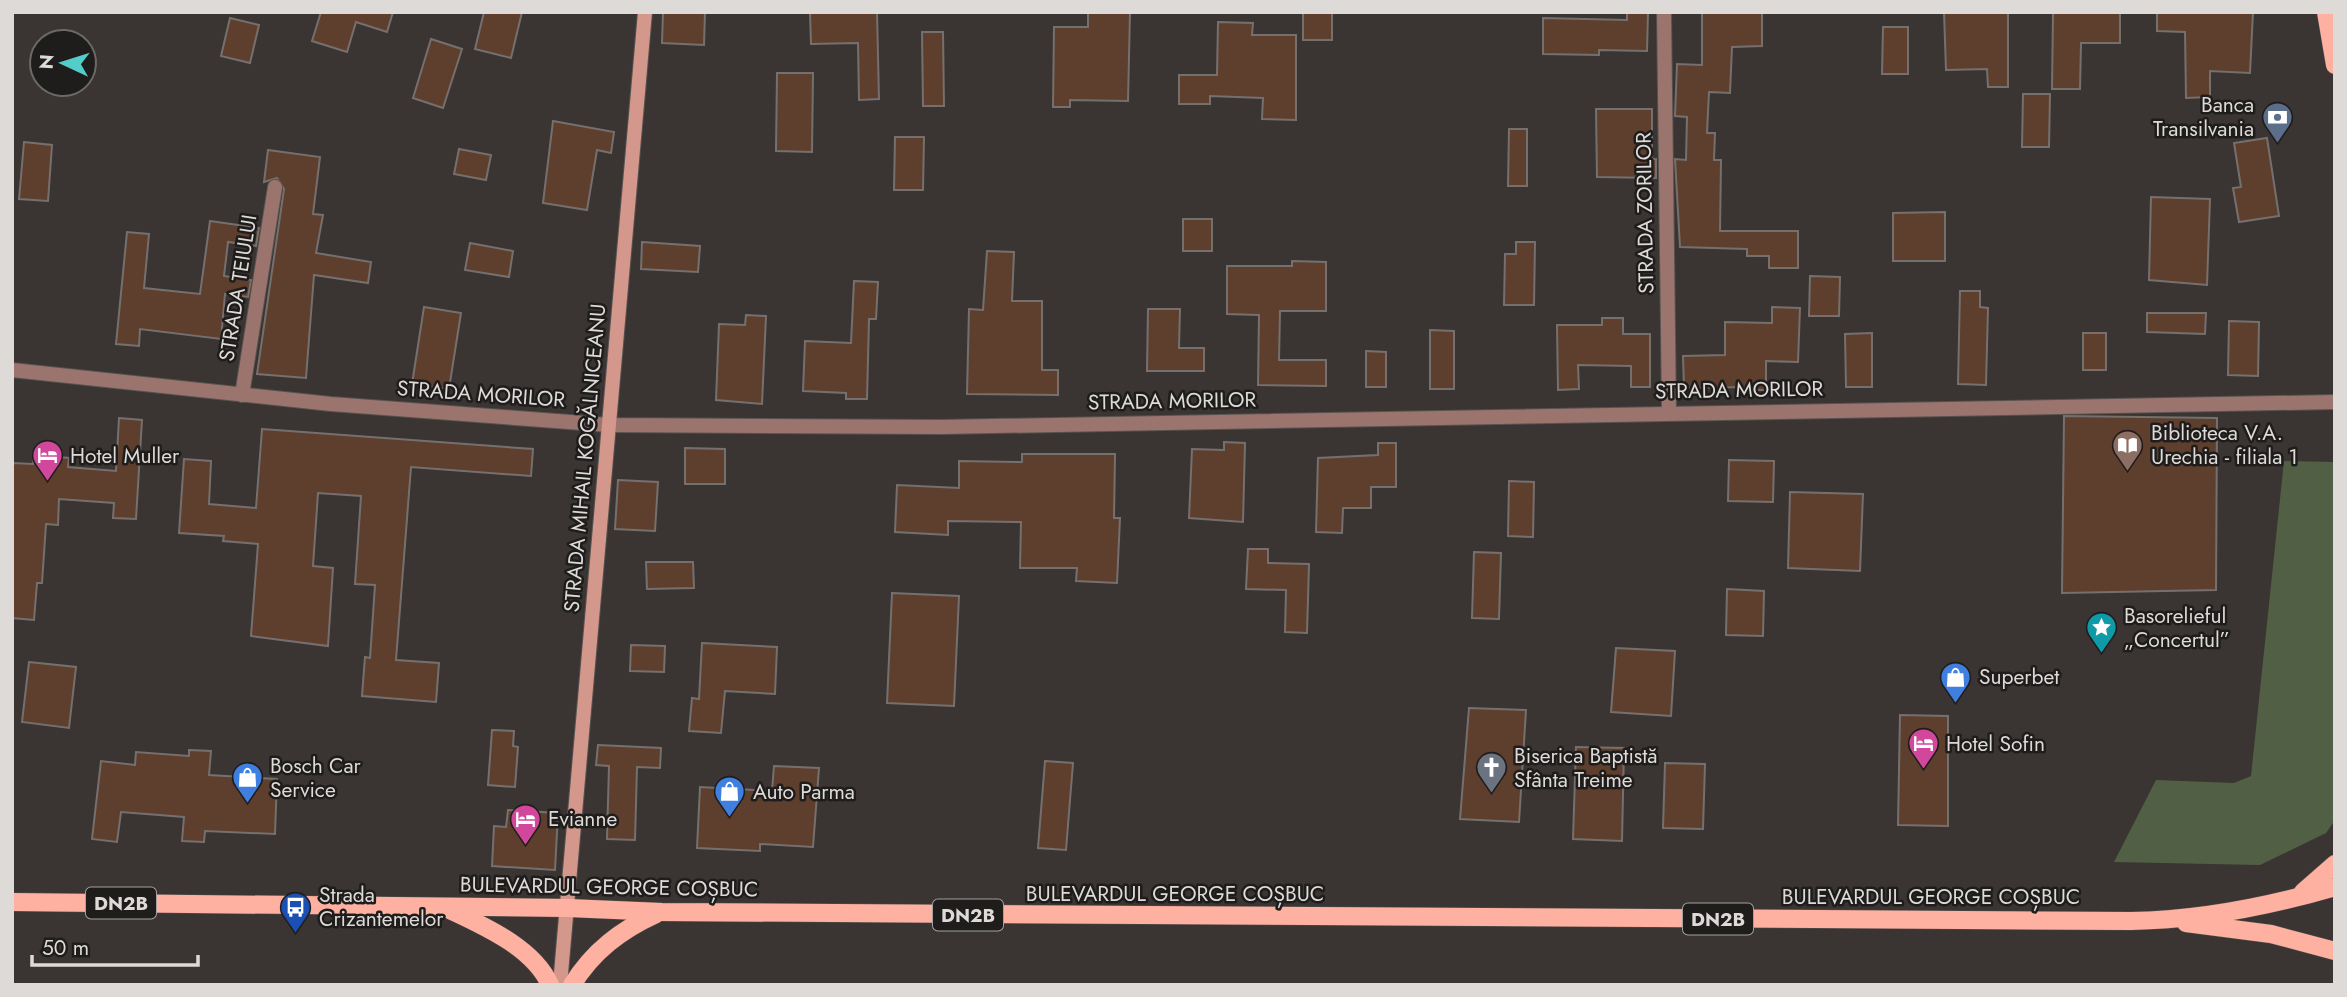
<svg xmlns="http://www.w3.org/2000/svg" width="2347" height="997" viewBox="0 0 2347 997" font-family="Jost,sans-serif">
<rect width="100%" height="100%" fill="#3a3533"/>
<path fill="#516044" d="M2284 461 2335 462V820L2326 833 2260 865 2114 862 2156 780 2234 783 2251 776Z"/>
<g fill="#5e3e2d" stroke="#75706e" stroke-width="2">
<path d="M321 12H393L387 32 356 22 347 52 312 41Z"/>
<path d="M484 12H522L511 58 475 49Z"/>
<path d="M663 12H705L704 45 662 43Z"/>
<path d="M810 12H877L879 99 859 100 858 43 811 44Z"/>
<path d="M1088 12H1130L1128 101 1070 100V107H1053L1054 27H1088Z"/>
<rect x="1303" y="12" width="29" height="28"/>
<path d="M1627 12H1648L1647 51 1599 50V55L1543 54V18L1627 20Z"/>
<path d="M1702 12H1762V46L1732 47 1730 93 1709 92 1707 133H1715L1714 160H1721L1720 231H1798V268H1769V256H1747V249L1680 247 1675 159 1686 160 1687 117 1675 116 1677 64 1702 65Z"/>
<path d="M1944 12H2008V87H1988L1987 69 1946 70Z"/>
<path d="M2053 12H2120V43H2081L2080 89H2052Z"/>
<path d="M2157 12H2253L2250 73 2210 71V97L2186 98 2185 32 2157 31Z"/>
<path d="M230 18 259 25 250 63 221 56Z"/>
<path d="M1218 22 1253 23 1252 35H1296V120L1262 119 1263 98 1210 96V104H1179V75H1217Z"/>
<path d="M1883 27H1908V74H1882Z"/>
<path d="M922 32H943L944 106H923Z"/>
<path d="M431 39 462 49 443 108 413 98Z"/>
<path d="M777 73H813L812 152 776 151Z"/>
<path d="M2023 94H2050L2049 147H2022Z"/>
<path d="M1596 109H1652V159H1656V178L1597 177Z"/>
<path d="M553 121 614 132 611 153 597 150 587 210 543 203Z"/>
<path d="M1509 129H1527V186H1508Z"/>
<path d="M895 137H924L923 190H894Z"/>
<path d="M2267 138 2279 216 2239 222 2233 188 2241 187 2234 143Z"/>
<path d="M24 142 52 145 48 201 19 199Z"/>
<path d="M459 149 491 155 486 180 454 174Z"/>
<path d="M268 150 320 157 313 214 323 215 316 253 371 262 368 283 314 275 306 378 257 374 284 189 277 178 264 182Z"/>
<path d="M2151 197 2210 199 2207 285 2149 280Z"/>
<path d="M1945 212V261H1893V213Z"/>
<rect x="1183" y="219" width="29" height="32"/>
<path d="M210 221 259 228 256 246 228 242 224 276 251 280 248 297 225 294 221 339 140 329 139 346 116 344 127 232 149 234 144 288 200 294Z"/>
<path d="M642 242 700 246 698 272 641 269Z"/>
<path d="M1516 242H1535L1534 305H1504L1505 254H1516Z"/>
<path d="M470 243 513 251 509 277 465 270Z"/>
<path d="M987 251 1014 252 1012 301H1042V370H1058V395L967 394 969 309 983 310Z"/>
<path d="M1292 261 1326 262V311H1280L1279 360H1326V386L1258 385 1259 315 1227 314V266H1292Z"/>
<path d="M1810 276 1840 277 1839 316H1809Z"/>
<path d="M854 281 878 282 876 319H869L867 399H846V393L803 391 805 341 851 343Z"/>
<path d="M1960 291H1980V307L1988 308 1986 385 1958 384Z"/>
<path d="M424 307 461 313 449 389 412 384Z"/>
<path d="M1772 307 1800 308 1798 362 1766 361V390H1748V387L1684 388 1683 356 1725 355V322L1772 323Z"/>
<path d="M1148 309H1180L1179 348H1204V371H1147Z"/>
<path d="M2147 313H2206L2205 334 2147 332Z"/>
<path d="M746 315 766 316 762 404 716 400 719 324 745 325Z"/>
<path d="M1602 318H1623V334H1650V387H1631V366L1578 365 1579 389 1558 390 1557 325H1602Z"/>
<path d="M2229 321 2259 322 2258 376 2228 375Z"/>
<path d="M1430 330 1454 331V389H1430Z"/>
<path d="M1872 333V387H1846L1845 334Z"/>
<rect x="2083" y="333" width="23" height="37"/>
<path d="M1366 351 1386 352V387H1366Z"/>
<path d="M2064 416 2217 418 2216 590 2062 593Z"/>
<path d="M119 418 142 420 136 519 113 518 114 503 59 499 58 525 46 524 42 583H37L34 620 12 618V463L33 464 34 455 69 458 68 467 116 471Z"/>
<path d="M262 429 533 449 531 476 411 467 396 660 439 663 436 702 362 696 365 657 370 658 375 585 355 584 361 496 318 493 313 566 333 568 328 646 251 636 258 544 223 541 224 536 179 533 184 459 211 461 209 504 256 508Z"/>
<path d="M1224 442 1245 443 1243 522 1189 518 1192 449 1224 450Z"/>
<path d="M1378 443H1396V487H1371V508H1343L1342 533 1316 532 1318 458 1378 455Z"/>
<path d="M685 448 725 449V484H685Z"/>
<path d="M1022 454H1115L1114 518H1120L1117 583 1076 581 1077 568H1020L1021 522 948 521V535L895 532 897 485 959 488V461L1022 462Z"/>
<path d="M1729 460 1774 461 1773 502 1728 501Z"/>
<path d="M618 480 658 482 655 531 615 529Z"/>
<path d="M1509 481 1534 482 1533 537 1508 536Z"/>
<path d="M1790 492 1863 494 1860 571 1788 568Z"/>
<path d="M1248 549H1268V563L1309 564 1307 633 1285 632 1286 590 1246 589Z"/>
<path d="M1474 552 1501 553 1499 619 1472 618Z"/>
<path d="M646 562H693L694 588 647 589Z"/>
<path d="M1727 589 1764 591 1763 636 1726 635Z"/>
<path d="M892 593 959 596 954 706 887 703Z"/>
<path d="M702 643 777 647 775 694 725 691 721 733 689 731 692 698 699 699Z"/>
<path d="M631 645 665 646 664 672 630 671Z"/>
<path d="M1616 648 1675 651 1671 716 1611 712Z"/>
<path d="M29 662 76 667 69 728 22 722Z"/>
<path d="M1469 708 1526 710 1519 822 1460 819Z"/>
<path d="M1900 715 1948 716V826L1898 825Z"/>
<path d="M492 730 514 731 513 746 518 747 515 787 488 785Z"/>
<path d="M598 745 661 748 660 768 637 767 635 840 607 839 609 766 596 765Z"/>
<path d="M1576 747 1624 748 1622 841 1573 839Z"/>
<path d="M189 750 211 751 209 775 277 779 275 834 205 831 204 842 182 841 184 817 121 812 117 842 92 839 101 761 135 765 136 752 189 756Z"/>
<path d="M1045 761 1073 763 1066 850 1038 848Z"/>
<path d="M1665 763 1705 764 1703 829 1663 828Z"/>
<path d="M774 766 819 768 813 847 760 844V851L697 848 700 787 772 791Z"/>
<path d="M508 810 558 813 555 870 492 866 494 826 506 827Z"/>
</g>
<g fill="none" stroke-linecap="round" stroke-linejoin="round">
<defs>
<g id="street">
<path d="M1664 12 1669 412"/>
<path d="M12 370 331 404 609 425 941 427 2335 402"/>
<path d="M242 395 275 187"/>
</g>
<path id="secondary" d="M560 985 645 12"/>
<g id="primary">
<path d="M2326 12 2335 65"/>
<path d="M2303 892 2335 864"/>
<path d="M12 902 568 908 662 912 2131 921C2198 920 2270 906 2335 887"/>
<path d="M450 910C484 926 534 948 550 985"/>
<path d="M2186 923 2271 934 2335 951"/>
<path d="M572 985C593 951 621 930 656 914"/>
</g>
</defs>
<use href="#street" stroke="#575351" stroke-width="16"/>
<use href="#secondary" stroke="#575351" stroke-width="16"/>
<use href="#primary" stroke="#575351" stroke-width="19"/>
<use href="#street" stroke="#9b756d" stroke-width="14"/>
<use href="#secondary" stroke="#d3978b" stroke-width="14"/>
<use href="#primary" stroke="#ffb1a1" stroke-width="18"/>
</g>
<defs>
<symbol id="bank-pin" viewBox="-11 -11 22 30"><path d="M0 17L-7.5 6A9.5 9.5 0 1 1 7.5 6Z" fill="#5c6f8a" stroke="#1f1d1c"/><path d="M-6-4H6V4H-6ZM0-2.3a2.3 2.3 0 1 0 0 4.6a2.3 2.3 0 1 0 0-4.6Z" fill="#fff"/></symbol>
<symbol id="library-pin" viewBox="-11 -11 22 30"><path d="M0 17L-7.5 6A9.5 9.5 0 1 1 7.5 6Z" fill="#8d6e63" stroke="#1f1d1c"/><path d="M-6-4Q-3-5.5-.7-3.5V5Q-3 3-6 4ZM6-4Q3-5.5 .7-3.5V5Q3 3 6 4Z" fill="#fff"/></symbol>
<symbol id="hotel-pin" viewBox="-11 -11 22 30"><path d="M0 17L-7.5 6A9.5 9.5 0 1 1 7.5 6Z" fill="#d1479c" stroke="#1f1d1c"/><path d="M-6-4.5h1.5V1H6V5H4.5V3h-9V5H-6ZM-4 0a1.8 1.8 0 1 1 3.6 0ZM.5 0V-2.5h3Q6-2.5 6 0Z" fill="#fff"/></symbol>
<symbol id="sight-pin" viewBox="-11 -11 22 30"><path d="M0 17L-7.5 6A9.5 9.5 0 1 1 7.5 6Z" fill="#0f9aa8" stroke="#1f1d1c"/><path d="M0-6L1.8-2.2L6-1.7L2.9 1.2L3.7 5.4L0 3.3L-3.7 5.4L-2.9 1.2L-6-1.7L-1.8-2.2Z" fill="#fff"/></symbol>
<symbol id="shop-pin" viewBox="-11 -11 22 30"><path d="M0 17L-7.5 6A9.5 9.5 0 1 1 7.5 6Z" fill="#3f7fe0" stroke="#1f1d1c"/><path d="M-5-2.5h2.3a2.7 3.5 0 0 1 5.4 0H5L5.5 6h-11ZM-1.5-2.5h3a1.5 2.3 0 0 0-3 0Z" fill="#fff"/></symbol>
<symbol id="church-pin" viewBox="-11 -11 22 30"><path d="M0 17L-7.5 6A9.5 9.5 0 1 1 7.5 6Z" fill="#6b7280" stroke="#1f1d1c"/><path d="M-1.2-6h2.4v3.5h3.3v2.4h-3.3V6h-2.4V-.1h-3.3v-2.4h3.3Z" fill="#fff"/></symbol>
<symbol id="bus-pin" viewBox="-11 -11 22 30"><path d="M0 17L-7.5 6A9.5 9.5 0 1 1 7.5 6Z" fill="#1a4fb4" stroke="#1f1d1c"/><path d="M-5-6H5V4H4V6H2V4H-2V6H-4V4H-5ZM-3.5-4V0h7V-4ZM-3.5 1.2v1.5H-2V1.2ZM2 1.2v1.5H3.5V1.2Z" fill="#fff"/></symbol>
</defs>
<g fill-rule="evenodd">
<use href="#bank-pin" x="2260" y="100" width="35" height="47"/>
<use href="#library-pin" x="2110" y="428" width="35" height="47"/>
<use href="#hotel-pin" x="30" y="438" width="35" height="47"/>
<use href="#sight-pin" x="2084" y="610" width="35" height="47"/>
<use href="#shop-pin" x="1938" y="660" width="35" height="47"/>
<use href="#hotel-pin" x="1906" y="726" width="35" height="47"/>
<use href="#church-pin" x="1474" y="750" width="35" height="47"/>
<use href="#shop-pin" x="230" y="760" width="35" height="47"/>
<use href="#shop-pin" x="712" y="774" width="35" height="47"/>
<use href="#hotel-pin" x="508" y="802" width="35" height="47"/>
<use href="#bus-pin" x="278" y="890" width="35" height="47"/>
</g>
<g text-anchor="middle" stroke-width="5" stroke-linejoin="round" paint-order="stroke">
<g fill="#1f1d1c" stroke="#a4a1a0" stroke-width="2">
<rect x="86" y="887.5" width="70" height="31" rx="5"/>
<rect x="933" y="899.5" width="70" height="31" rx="5"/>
<rect x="1683" y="903.5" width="70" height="31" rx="5"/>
</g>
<g font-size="19" font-weight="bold" fill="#dddad8">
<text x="121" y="910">DN2B</text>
<text x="968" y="922">DN2B</text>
<text x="1718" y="926">DN2B</text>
</g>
<g font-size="21" fill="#dddad8" stroke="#1f1d1c" text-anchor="start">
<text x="2254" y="112" text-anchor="end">Banca<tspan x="2254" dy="24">Transilvania</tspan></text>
<text x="2151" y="440">Biblioteca V.A.<tspan x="2151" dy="24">Urechia - filiala 1</tspan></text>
<text x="70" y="463">Hotel Muller</text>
<text x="2124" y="623">Basorelieful<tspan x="2124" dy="24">„Concertul”</tspan></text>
<text x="1979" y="684">Superbet</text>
<text x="1946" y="751">Hotel Sofin</text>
<text x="1514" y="763">Biserica Baptistă<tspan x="1514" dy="24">Sfânta Treime</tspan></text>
<text x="270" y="773">Bosch Car<tspan x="270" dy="24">Service</tspan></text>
<text x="753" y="799">Auto Parma</text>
<text x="548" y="826">Evianne</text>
<text x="319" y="902">Strada<tspan x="319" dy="24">Crizantemelor</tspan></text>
</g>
<g font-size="21" fill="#dddad8" stroke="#1f1d1c">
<text transform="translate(1645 213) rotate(-91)" y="7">STRADA ZORILOR</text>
<text transform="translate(238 288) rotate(-81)" y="7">STRADA TEIULUI</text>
<text transform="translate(1739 390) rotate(-1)" y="7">STRADA MORILOR</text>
<text transform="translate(481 394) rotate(4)" y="7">STRADA MORILOR</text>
<text transform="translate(1172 401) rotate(-1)" y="7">STRADA MORILOR</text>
<text transform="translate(585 458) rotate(-85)" y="7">STRADA MIHAIL KOGĂLNICEANU</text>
<text transform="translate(609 887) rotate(1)" y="7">BULEVARDUL GEORGE COȘBUC</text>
<text x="1175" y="901">BULEVARDUL GEORGE COȘBUC</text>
<text x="1931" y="904">BULEVARDUL GEORGE COȘBUC</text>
</g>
</g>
<rect width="2347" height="997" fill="none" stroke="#dddad8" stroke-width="28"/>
<g transform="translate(63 63) rotate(274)"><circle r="33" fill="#1f1d1c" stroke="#6b6967" stroke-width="2"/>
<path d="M0-5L12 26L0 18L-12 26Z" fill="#53cdc9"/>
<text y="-10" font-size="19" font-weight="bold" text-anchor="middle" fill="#dddad8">N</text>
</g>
<path d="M32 955v10h166v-10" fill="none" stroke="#dddad8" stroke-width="3.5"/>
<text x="42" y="955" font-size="21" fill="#dddad8" stroke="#1f1d1c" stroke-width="5" paint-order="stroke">50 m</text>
</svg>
